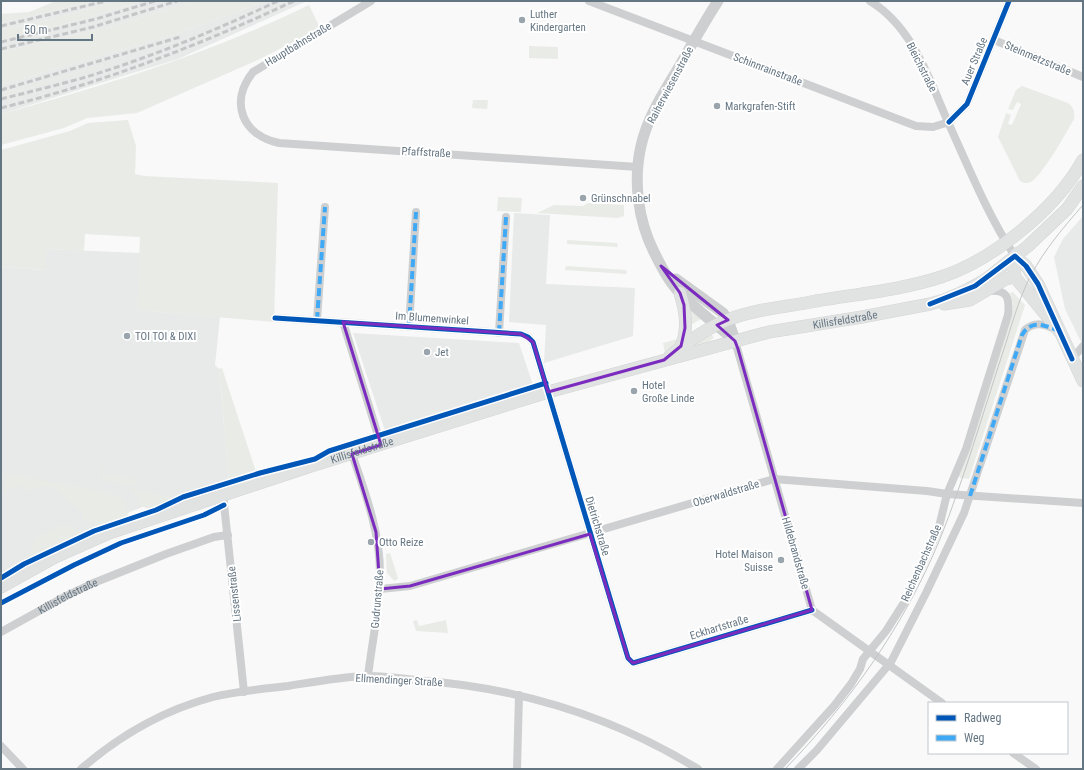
<svg xmlns="http://www.w3.org/2000/svg" width="1084" height="770" viewBox="0 0 1084 770" font-family="'Roboto Condensed',sans-serif">
<rect width="100%" height="100%" fill="#f9f9f9"/>
<g fill="#e8e9e9">
<path d="M95 1H118L44 21 1 30V23Z"/>
<path d="M142 1H194L109 27 1 52V40L80 20Z"/>
<path d="M267 1H307L178 59 1 114V97L114 62 1 94V85L179 33Z"/>
<path d="M514 213 550 215 546 284 635 288 633 336 544 363 546 325 509 322Z"/>
<path d="M1083 216V346L1065 309 1054 257 1063 239Z"/>
<path d="M46 249 140 253 137 310 220 317 215 365 219 369 229 481 142 507 57 543 1 573V267L45 270Z"/>
<path d="M353 333 519 343 533 385 385 431Z"/>
</g>
<g fill="#e8ebe6">
<path d="M56 1H95L1 23V14L29 12Z"/>
<path d="M118 1H142L80 20 1 40V30L44 21Z"/>
<path d="M194 1H267L179 33 1 85V52L109 27Z"/>
<path d="M309 5 320 28 260 59 137 113 87 118 64 128 1 145V114C106 85 211 53 309 5Z"/>
<path d="M529 46 558 47V59L529 58Z"/>
<path d="M127 57 95 69 1 97V94Z"/>
<path d="M1022 86 1068 103C1074 108 1075 111 1074 119 1066 133 1044 173 1031 182 1027 184 1023 183 1020 181L998 137 1006 113 1011 115 1008 124 1012 125 1021 104 1017 102 1013 110 1008 109 1016 90Z"/>
<path d="M473 100H488L487 109 472 108Z"/>
<path d="M128 120 136 146 135 174 144 176 278 183 274 322 137 310 140 237 85 234 84 251 47 249 45 270 1 267V150L70 131 88 123Z"/>
<path d="M498 197 522 198 521 212 497 211Z"/>
<path d="M588 203 624 205V216L617 218 537 213 554 205 583 206Z"/>
<path d="M567 240 617 243 618 247 567 244Z"/>
<path d="M566 266 626 270 627 274 565 270Z"/>
<path d="M1013 292 1025 305 969 479 960 478V477L957 476 1012 313 1013 304 1010 293Z"/>
<path d="M689 308 701 319 689 326Z"/>
<path d="M708 335H712L714 338 706 343 689 347Z"/>
<path d="M678 339 677 345 665 353 663 343Z"/>
<path d="M222 368 256 472 229 481 219 369Z"/>
<path d="M104 465 102 473 137 479 136 487 102 480 100 474 101 466Z"/>
<path d="M6 473 112 493C122 498 127 506 128 516L99 526 82 519V512L55 489 40 486 27 492 24 487 15 486 4 492Z"/>
<path d="M129 488 177 498 160 506 148 509 140 505 136 495Z"/>
<path d="M64 524 84 532 31 558 32 543 35 538Z"/>
<path d="M390 553 397 575 398 579 394 581 387 573 386 554Z"/>
<path d="M417 620 419 626 446 620 448 633 416 631 413 621Z"/>
</g>
<g fill="none" stroke-linecap="round" stroke-linejoin="round">
<defs>
<g id="secondary">
<path d="M1016 254 1013 263 1015 277 1059 331"/>
<path d="M1015 256 1026 266 1038 284 1083 381"/>
<path d="M680 293C685 310 689 329 681 346"/>
<path d="M944 304 970 300 1006 279 1015 277"/>
<path d="M669 357C687 342 705 329 727 320 755 309 787 307 816 301 857 294 901 290 941 277 993 260 1056 209 1083 160"/>
<path id="s2" d="M1 587 55 557 109 533 311 466 548 392 769 332 862 317 930 304 944 300 965 291 985 280 1028 246 1067 209 1083 186"/>
</g>
</defs>
<use href="#secondary" stroke="#d5d6d7" stroke-width="13"/>
<g stroke="#cecfd0" stroke-width="8">
<path d="M371 1 253 72C229 102 242 135 279 143L638 167"/>
<path d="M589 1 916 126 933 127 949 122 967 104 1009 1"/>
<path d="M870 1C913 27 929 79 948 122 967 164 989 218 1015 256"/>
<path d="M994 40 1083 77"/>
<path d="M275 318 521 334 528 337 533 342 628 658 633 663 812 610"/>
<path d="M317 320 325 207"/>
<path d="M343 322 381 445"/>
<path d="M409 327 416 212"/>
<path d="M499 333 506 217"/>
<path d="M735 341 812 610 942 703"/>
<path d="M1072 359 1083 346"/>
<path d="M352 454C365 492 380 532 380 573 380 607 372 642 368 676"/>
<path d="M223 495 244 692"/>
<path d="M380 589 410 586 774 479 927 491 947 494 1083 503"/>
<path id="s1" d="M1 632 66 596 91 584 166 554 214 537 228 535"/>
<path d="M1 746 23 769"/>
<path d="M1013 753 1036 769"/>
<path d="M81 769C119 736 164 710 213 697 237 691 263 689 288 686 313 682 340 677 366 676 382 676 399 678 415 680 515 687 612 716 698 769"/>
<path d="M517 769 519 695"/>
<path d="M777 769 834 706 851 684 860 669 863 659 886 631 907 598 938 531 947 494 966 449 1008 315C1010 297 1007 289 988 291"/>
<path d="M798 769 817 750 891 662 926 593 964 513 1025 330C1035 321 1045 324 1056 330"/>
</g>
<g stroke="#cecfd0" stroke-width="11">
<path d="M718 1C703 24 690 48 676 72 662 95 647 119 641 146 633 181 638 220 654 252 661 266 669 282 680 293 697 310 717 325 735 341"/>
<path d="M676 279 723 313 728 320 735 340"/>
</g>
<use href="#secondary" stroke="#e1e2e2" stroke-width="12"/>
<path stroke="#c3c5c6" stroke-width="1" d="M785 769C850 702 904 626 940 539 964 479 982 416 1002 355 1011 328 1018 300 1031 275 1045 249 1063 228 1083 205"/>
<g stroke="#c3c5c6" stroke-width="3" stroke-dasharray="6 3" stroke-linecap="butt">
<path d="M1 26 106 1"/>
<path d="M1 42 96 19 155 1"/>
<path d="M1 49 93 27 177 1"/>
<path d="M1 90 180 37"/>
<path d="M1 99C29 92 58 85 86 77 152 57 216 30 278 1"/>
<path d="M1 108C102 83 200 45 294 1"/>
</g>
<g stroke="#3fa9f5" stroke-width="4" stroke-dasharray="8 4" stroke-linecap="butt">
<path d="M317 320 325 207"/>
<path d="M409 327 416 212"/>
<path d="M499 333 506 217"/>
<path d="M970 496 1022 335C1031 319 1045 325 1059 331"/>
</g>
<defs>
<g id="cycleway">
<path d="M949 122 967 104 1009 1"/>
<path d="M930 304 975 286 1015 256 1026 266 1038 284 1072 359"/>
<path d="M275 318 521 334 528 337 533 342 628 658 633 663 812 610"/>
<path d="M1 578 24 564 94 531 156 510 183 497 260 473 315 459 329 451 546 383"/>
<path d="M1 603 74 565 121 543 204 515 224 505"/>
</g>
</defs>
<use href="#cycleway" stroke="#fff" stroke-width="8"/>
<use href="#cycleway" stroke="#0057b8" stroke-width="5"/>
</g>
<path fill="none" stroke="#7b2cbf" stroke-width="3" stroke-linejoin="round" d="M661 266 728 320 717 325 735 341 738 349 812 610 633 663 628 658 590 534 410 586 380 589 376 532 352 454 381 445 343 322 521 334 533 342 548 392 664 360 681 346 685 328 684 305 680 293Z"/>
<g fill="#99a4ac" stroke="#fff" stroke-width="1.5">
<circle cx="522" cy="20" r="4"/>
<circle cx="717" cy="106" r="4"/>
<circle cx="583" cy="198" r="4"/>
<circle cx="127" cy="336" r="4"/>
<circle cx="427" cy="352" r="4"/>
<circle cx="634" cy="391" r="4"/>
<circle cx="371" cy="542" r="4"/>
<circle cx="781" cy="560" r="4"/>
</g>
<g text-anchor="middle" stroke-width="4" stroke-linejoin="round" paint-order="stroke">
<g font-size="11" fill="#657683" stroke="#fff" text-anchor="start">
<text x="530" y="18">Luther<tspan x="530" dy="13">Kindergarten</tspan></text>
<text x="725" y="110">Markgrafen-Stift</text>
<text x="591" y="202">Grünschnabel</text>
<text x="135" y="340">TOI TOI &amp; DIXI</text>
<text x="435" y="356">Jet</text>
<text x="642" y="389">Hotel<tspan x="642" dy="13">Große Linde</tspan></text>
<text x="379" y="546">Otto Reize</text>
<text x="773" y="558" text-anchor="end">Hotel Maison<tspan x="773" dy="13">Suisse</tspan></text>
</g>
<g font-size="11" fill="#657683" stroke="#fff">
<text transform="translate(298 44) rotate(-31)" y="4">Hauptbahnstraße</text>
<text transform="translate(1038 58) rotate(23)" y="4">Steinmetzstraße</text>
<text transform="translate(974 61) rotate(-67)" y="4">Auer Straße</text>
<text transform="translate(922 67) rotate(63)" y="4">Bleichstraße</text>
<text transform="translate(768 69) rotate(21)" y="4">Schinnrainstraße</text>
<text transform="translate(670 85) rotate(-62)" y="4">Raiherwiesenstraße</text>
<text transform="translate(426 152) rotate(3)" y="4">Pfaffstraße</text>
<text transform="translate(432 318) rotate(4)" y="4">Im Blumenwinkel</text>
<text dy="4" stroke="none"><textPath href="#s2" startOffset="888">Killisfeldstraße</textPath></text>
<text dy="4" stroke="none"><textPath href="#s2" startOffset="387">Killisfeldstraße</textPath></text>
<text transform="translate(726 493) rotate(-17)" y="4">Oberwaldstraße</text>
<text transform="translate(598 526) rotate(73)" y="4">Dietrichstraße</text>
<text transform="translate(796 553) rotate(74)" y="4">Hildebrandstraße</text>
<text transform="translate(921 563) rotate(-66)" y="4">Reichenbachstraße</text>
<text transform="translate(234 594) rotate(-96)" y="4">Lissenstraße</text>
<text dy="4" stroke="none"><textPath href="#s1" startOffset="76">Killisfeldstraße</textPath></text>
<text transform="translate(377 599) rotate(-85)" y="4">Gudrunstraße</text>
<text transform="translate(719 627) rotate(-17)" y="4">Eckhartstraße</text>
<text transform="translate(399 680) rotate(3)" y="4">Ellmendinger Straße</text>
</g>
</g>
<rect width="1084" height="770" fill="none" stroke="#657683" stroke-width="4"/>
<rect x="928" y="702" width="140" height="52" fill="#ffffff" stroke="#c1c8cd"/>
<rect x="936" y="715" width="20" height="6" fill="#0057b8" stroke="#c1c8cd"/>
<text x="964" y="722" font-size="12" fill="#657683">Radweg</text>
<rect x="936" y="735" width="20" height="6" fill="#3fa9f5" stroke="#c1c8cd"/>
<text x="964" y="742" font-size="12" fill="#657683">Weg</text>
<path d="M18 34v6h74v-6" fill="none" stroke="#657683" stroke-width="2"/>
<text x="24" y="34" font-size="12" fill="#657683" stroke="#ffffff" stroke-width="3" paint-order="stroke">50 m</text>
</svg>
